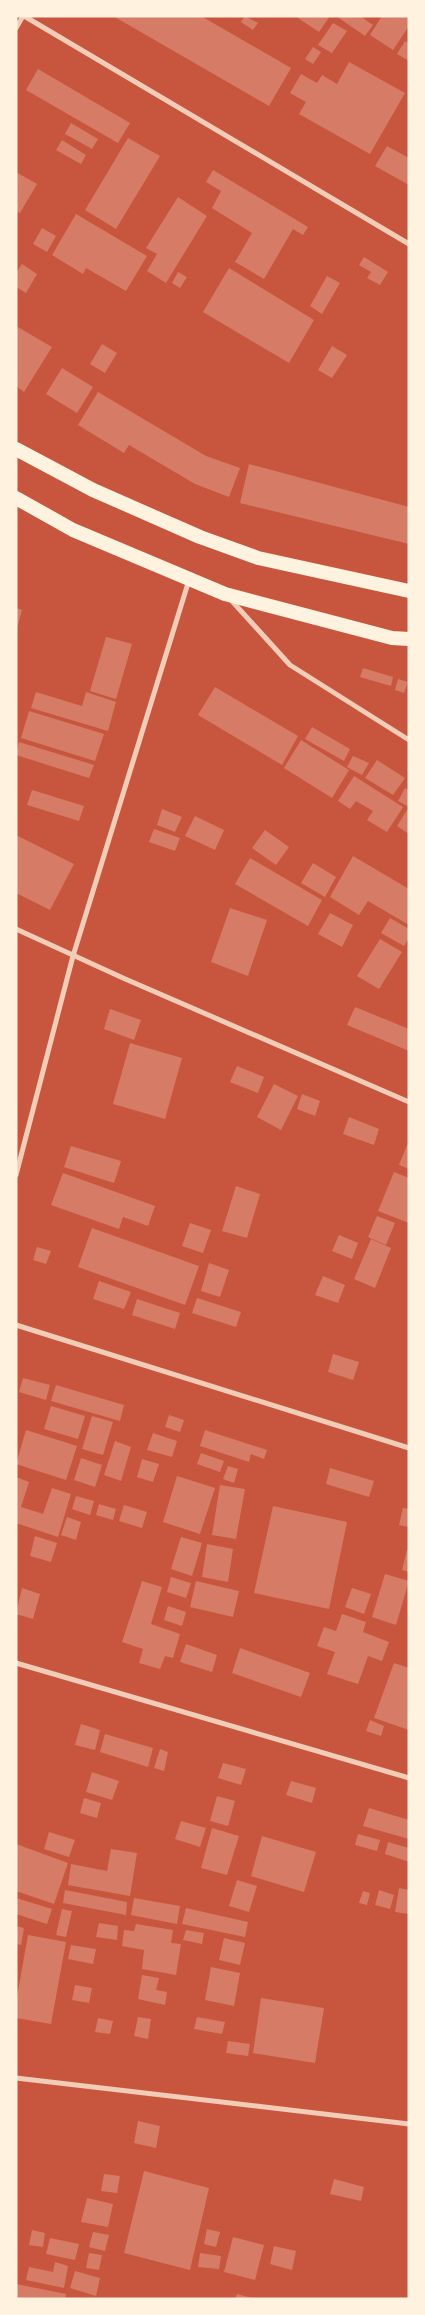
<svg xmlns="http://www.w3.org/2000/svg" width="425" height="2315" viewBox="0 0 425 2315" font-family="'Fira Sans',sans-serif">
<rect width="100%" height="100%" fill="#c8553d"/>
<g fill="#d67c66">
<path d="M113 16H201L291 68 269 106Z"/>
<path d="M245 16 258 23 253 30 241 22Z"/>
<path d="M295 16H330L319 32Z"/>
<path d="M336 16H360L373 25 365 36Z"/>
<path d="M382 16H409V26L393 50 370 35Z"/>
<path d="M333 23 347 31 332 53 318 45Z"/>
<path d="M405 41 409 43V61L397 54Z"/>
<path d="M313 47 321 52 313 64 305 59Z"/>
<path d="M349 62 405 93 370 154 299 114 306 102 290 93 301 74 317 83 322 75 337 84Z"/>
<path d="M38 69 130 123 118 143 26 90Z"/>
<path d="M71 123 98 139 92 149 65 134Z"/>
<path d="M128 138 160 156 116 229 85 210Z"/>
<path d="M62 140 86 155 81 164 56 150Z"/>
<path d="M387 146 409 158V185L375 166Z"/>
<path d="M213 170 308 227 303 235 293 229 264 279 235 262 252 233 212 208 221 191 206 182Z"/>
<path d="M16 172 37 184 20 213 16 211Z"/>
<path d="M178 197 207 216 166 283 147 271 157 254 146 248Z"/>
<path d="M76 214 147 256 126 291 86 268 83 274 52 255Z"/>
<path d="M42 228 56 236 47 252 33 244Z"/>
<path d="M364 257 388 272 380 285 367 278 371 272 359 265Z"/>
<path d="M22 264 37 274 26 293 16 287V273Z"/>
<path d="M229 268 314 320 289 363 203 312Z"/>
<path d="M178 272 187 277 180 288 172 283Z"/>
<path d="M327 276 340 283 322 314 310 306Z"/>
<path d="M16 326 52 347 24 392 16 386Z"/>
<path d="M102 344 117 353 105 373 90 364Z"/>
<path d="M332 346 347 355 332 378 318 370Z"/>
<path d="M62 368 93 387 77 413 46 394Z"/>
<path d="M98 392 206 456 240 468 229 497 195 484 129 445 124 453 78 425Z"/>
<path d="M249 464 409 507V544L240 503Z"/>
<path d="M16 608 22 610 17 628H16Z"/>
<path d="M106 637 132 644 116 699 90 691Z"/>
<path d="M363 668 393 677 391 686 360 677Z"/>
<path d="M398 679 408 682 404 693 395 690Z"/>
<path d="M215 687 298 736 282 765 198 715Z"/>
<path d="M36 692 82 706 86 692 116 702 108 731 31 708Z"/>
<path d="M29 711 104 734 95 761 21 738Z"/>
<path d="M312 727 350 749 344 761 305 739Z"/>
<path d="M301 740 349 770 332 798 284 768Z"/>
<path d="M19 742 94 765 89 778 16 755Z"/>
<path d="M353 756 369 763 362 775 347 767Z"/>
<path d="M377 760 405 778 393 795 365 778Z"/>
<path d="M354 776 403 807 387 832 367 820 373 811 356 801 350 809 338 801Z"/>
<path d="M405 788 409 790V807L398 801Z"/>
<path d="M32 790 84 806 79 821 27 805Z"/>
<path d="M162 809 182 817 175 832 157 825Z"/>
<path d="M407 810 409 811V834L397 826Z"/>
<path d="M195 816 224 830 215 850 185 836Z"/>
<path d="M154 829 180 838 175 851 149 842Z"/>
<path d="M265 830 289 847 276 865 252 848Z"/>
<path d="M16 835 74 864 50 910 16 893Z"/>
<path d="M353 856 409 889V925L368 901 359 915 330 897Z"/>
<path d="M250 858 322 900 308 926 235 884Z"/>
<path d="M313 863 336 877 325 897 301 883Z"/>
<path d="M230 908 267 920 248 976 211 962Z"/>
<path d="M330 913 353 925 342 947 318 934Z"/>
<path d="M390 918 409 929V938L404 946 381 933Z"/>
<path d="M380 939 402 952 379 989 357 976Z"/>
<path d="M355 1007 409 1029V1051L347 1025Z"/>
<path d="M110 1009 141 1020 134 1040 104 1029Z"/>
<path d="M130 1043 182 1058 165 1119 113 1104Z"/>
<path d="M237 1066 264 1077 258 1093 230 1082Z"/>
<path d="M274 1084 298 1096 281 1130 257 1117Z"/>
<path d="M302 1094 320 1101 315 1116 297 1109Z"/>
<path d="M349 1117 379 1129 374 1145 343 1134Z"/>
<path d="M407 1145H409V1169L399 1165Z"/>
<path d="M71 1146 121 1161 114 1183 64 1167Z"/>
<path d="M394 1172 409 1178V1223L378 1211Z"/>
<path d="M63 1173 155 1206 148 1226 123 1217 119 1229 51 1205Z"/>
<path d="M236 1186 260 1194 247 1238 222 1231Z"/>
<path d="M377 1216 395 1223 386 1245 368 1237Z"/>
<path d="M190 1223 211 1230 203 1253 182 1246Z"/>
<path d="M92 1228 199 1266 185 1305 78 1267Z"/>
<path d="M339 1235 358 1243 352 1259 332 1251Z"/>
<path d="M371 1239 391 1248 375 1288 354 1279Z"/>
<path d="M37 1247 51 1251 46 1264 33 1260Z"/>
<path d="M209 1263 229 1270 220 1297 201 1291Z"/>
<path d="M323 1276 345 1285 338 1303 315 1295Z"/>
<path d="M99 1281 131 1292 124 1309 93 1299Z"/>
<path d="M197 1298 241 1312 236 1327 192 1313Z"/>
<path d="M137 1299 180 1313 175 1329 132 1315Z"/>
<path d="M333 1354 359 1362 353 1380 328 1372Z"/>
<path d="M23 1378 50 1385 46 1400 19 1392Z"/>
<path d="M56 1385 124 1405 120 1421 51 1401Z"/>
<path d="M51 1406 85 1416 78 1439 44 1429Z"/>
<path d="M169 1415 184 1420 180 1432 165 1427Z"/>
<path d="M92 1416 113 1422 103 1455 82 1449Z"/>
<path d="M26 1430 77 1446 66 1480 16 1464Z"/>
<path d="M205 1430 267 1450 264 1459 251 1454 249 1462 200 1446Z"/>
<path d="M153 1433 177 1441 172 1457 147 1450Z"/>
<path d="M115 1441 131 1447 121 1481 104 1475Z"/>
<path d="M201 1453 224 1461 220 1472 197 1464Z"/>
<path d="M81 1458 102 1465 95 1487 74 1480Z"/>
<path d="M142 1459 159 1464 153 1482 137 1477Z"/>
<path d="M228 1466 238 1469 234 1483 223 1479Z"/>
<path d="M330 1468 374 1481 369 1497 326 1484Z"/>
<path d="M177 1476 215 1488 200 1534 163 1522Z"/>
<path d="M16 1477 29 1482 21 1507 43 1514 52 1488 71 1494 58 1537 16 1523Z"/>
<path d="M220 1485 245 1489 236 1539 212 1535Z"/>
<path d="M76 1496 94 1501 90 1515 72 1509Z"/>
<path d="M99 1504 116 1509 113 1520 96 1515Z"/>
<path d="M124 1505 147 1512 142 1528 119 1521Z"/>
<path d="M273 1506 347 1522 329 1609 254 1593Z"/>
<path d="M403 1508 409 1509V1527L399 1525Z"/>
<path d="M67 1517 81 1522 76 1540 61 1535Z"/>
<path d="M35 1536 57 1543 51 1562 30 1556Z"/>
<path d="M181 1537 202 1543 192 1576 171 1569Z"/>
<path d="M207 1544 233 1549 228 1582 202 1577Z"/>
<path d="M407 1550 409 1551V1572L402 1570Z"/>
<path d="M385 1574 409 1581 396 1625 372 1617Z"/>
<path d="M171 1577 191 1583 186 1598 167 1592Z"/>
<path d="M142 1581 162 1587 151 1624 180 1634 173 1658 165 1656 160 1669 139 1663 143 1649 122 1642Z"/>
<path d="M196 1581 239 1591 233 1617 190 1607Z"/>
<path d="M22 1588 40 1594 33 1619 16 1614Z"/>
<path d="M352 1588 371 1594 364 1614 345 1607Z"/>
<path d="M168 1606 186 1612 182 1626 164 1620Z"/>
<path d="M342 1614 366 1622 363 1632 389 1642 382 1661 368 1656 358 1684 327 1674 335 1652 317 1646 324 1627 336 1631Z"/>
<path d="M186 1644 217 1655 212 1672 180 1662Z"/>
<path d="M240 1648 310 1673 301 1697 232 1673Z"/>
<path d="M394 1663 409 1668V1730L374 1718Z"/>
<path d="M370 1720 384 1726 381 1736 366 1731Z"/>
<path d="M81 1724 100 1730 95 1750 75 1745Z"/>
<path d="M105 1734 153 1748 148 1767 100 1752Z"/>
<path d="M160 1749 168 1752 164 1771 154 1768Z"/>
<path d="M223 1763 246 1769 241 1785 218 1778Z"/>
<path d="M92 1772 119 1781 112 1800 86 1792Z"/>
<path d="M291 1781 316 1788 312 1803 286 1795Z"/>
<path d="M217 1796 235 1801 228 1826 210 1821Z"/>
<path d="M84 1798 101 1803 97 1818 80 1813Z"/>
<path d="M369 1808 409 1820V1839L363 1826Z"/>
<path d="M181 1821 206 1828 200 1847 175 1839Z"/>
<path d="M212 1828 239 1836 227 1875 201 1868Z"/>
<path d="M49 1832 75 1840 69 1857 44 1849Z"/>
<path d="M358 1834 380 1840 377 1851 355 1845Z"/>
<path d="M262 1836 316 1852 304 1892 251 1876Z"/>
<path d="M388 1842 409 1848V1862L385 1854Z"/>
<path d="M16 1844 68 1863 54 1904 16 1891Z"/>
<path d="M111 1849 137 1853 130 1896 68 1885 71 1864 107 1871Z"/>
<path d="M237 1880 257 1886 249 1912 229 1906Z"/>
<path d="M399 1888 409 1890V1914L395 1912Z"/>
<path d="M65 1890 127 1902 126 1915 63 1903Z"/>
<path d="M379 1890 394 1895 390 1909 375 1905Z"/>
<path d="M363 1891 370 1893 367 1905 359 1903Z"/>
<path d="M16 1898 52 1909 47 1924 16 1914Z"/>
<path d="M134 1898 180 1906 177 1924 131 1915Z"/>
<path d="M186 1908 248 1922 245 1937 182 1924Z"/>
<path d="M62 1909 72 1911 66 1937 56 1935Z"/>
<path d="M99 1923 118 1926 117 1940 96 1937Z"/>
<path d="M136 1924 173 1930 171 1943 181 1944 176 1975 142 1969 144 1950 122 1946 124 1930 134 1931Z"/>
<path d="M16 1926 24 1928 21 1945 16 1944Z"/>
<path d="M186 1930 204 1933 202 1944 183 1940Z"/>
<path d="M28 1935 66 1942 51 2024 16 2018V2002Z"/>
<path d="M224 1938 245 1943 240 1965 219 1960Z"/>
<path d="M71 1945 96 1949 93 1964 68 1959Z"/>
<path d="M211 1967 240 1973 234 2006 205 2000Z"/>
<path d="M142 1975 159 1978 156 1990 167 1992 165 2005 138 1999Z"/>
<path d="M75 1985 92 1988 89 2003 72 2000Z"/>
<path d="M261 1998 324 2008 315 2063 253 2053Z"/>
<path d="M138 2017 151 2019 148 2039 134 2036Z"/>
<path d="M197 2017 225 2022 222 2034 194 2029Z"/>
<path d="M98 2018 113 2021 110 2034 95 2032Z"/>
<path d="M228 2041 250 2044 248 2056 226 2053Z"/>
<path d="M138 2121 160 2126 156 2148 134 2143Z"/>
<path d="M144 2171 209 2188 190 2270 124 2253Z"/>
<path d="M104 2174 120 2176 117 2193 101 2191Z"/>
<path d="M334 2179 364 2187 361 2201 330 2194Z"/>
<path d="M87 2198 113 2204 108 2227 81 2222Z"/>
<path d="M207 2229 220 2232 216 2247 204 2244Z"/>
<path d="M32 2230 45 2233 43 2247 29 2245Z"/>
<path d="M93 2232 109 2235 105 2251 89 2247Z"/>
<path d="M233 2237 264 2245 255 2280 224 2272Z"/>
<path d="M50 2238 79 2244 75 2260 46 2254Z"/>
<path d="M274 2246 296 2251 292 2270 270 2264Z"/>
<path d="M89 2253 102 2255 99 2270 86 2268Z"/>
<path d="M200 2253 221 2256 219 2269 198 2267Z"/>
<path d="M55 2262 68 2266 64 2288 26 2280 29 2267 53 2272Z"/>
<path d="M75 2271 100 2278 96 2296 70 2288Z"/>
<path d="M16 2284 66 2294 65 2299H16Z"/>
<path d="M237 2294 252 2298V2299H235Z"/>
</g>
<g fill="none" stroke-linecap="round" stroke-linejoin="round">
<g stroke="#f1ccb7" stroke-width="5">
<path d="M24 16 409 244"/>
<path d="M16 28 23 16"/>
<path d="M231 600 290 665 409 740"/>
<path d="M16 929 123 978 409 1102"/>
<path d="M16 1175 73 956 189 580"/>
<path d="M16 1325 409 1448"/>
<path d="M16 1663 409 1778"/>
<path d="M16 2078 409 2124"/>
</g>
<g stroke="#fff3e0" stroke-width="14">
<path d="M16 449 93 490 200 537 258 558 409 591"/>
<path d="M16 498 73 530 225 594 392 638 409 639"/>
</g>
</g>
<rect width="425" height="2315" fill="none" stroke="#fff3e0" stroke-width="35"/>
</svg>
